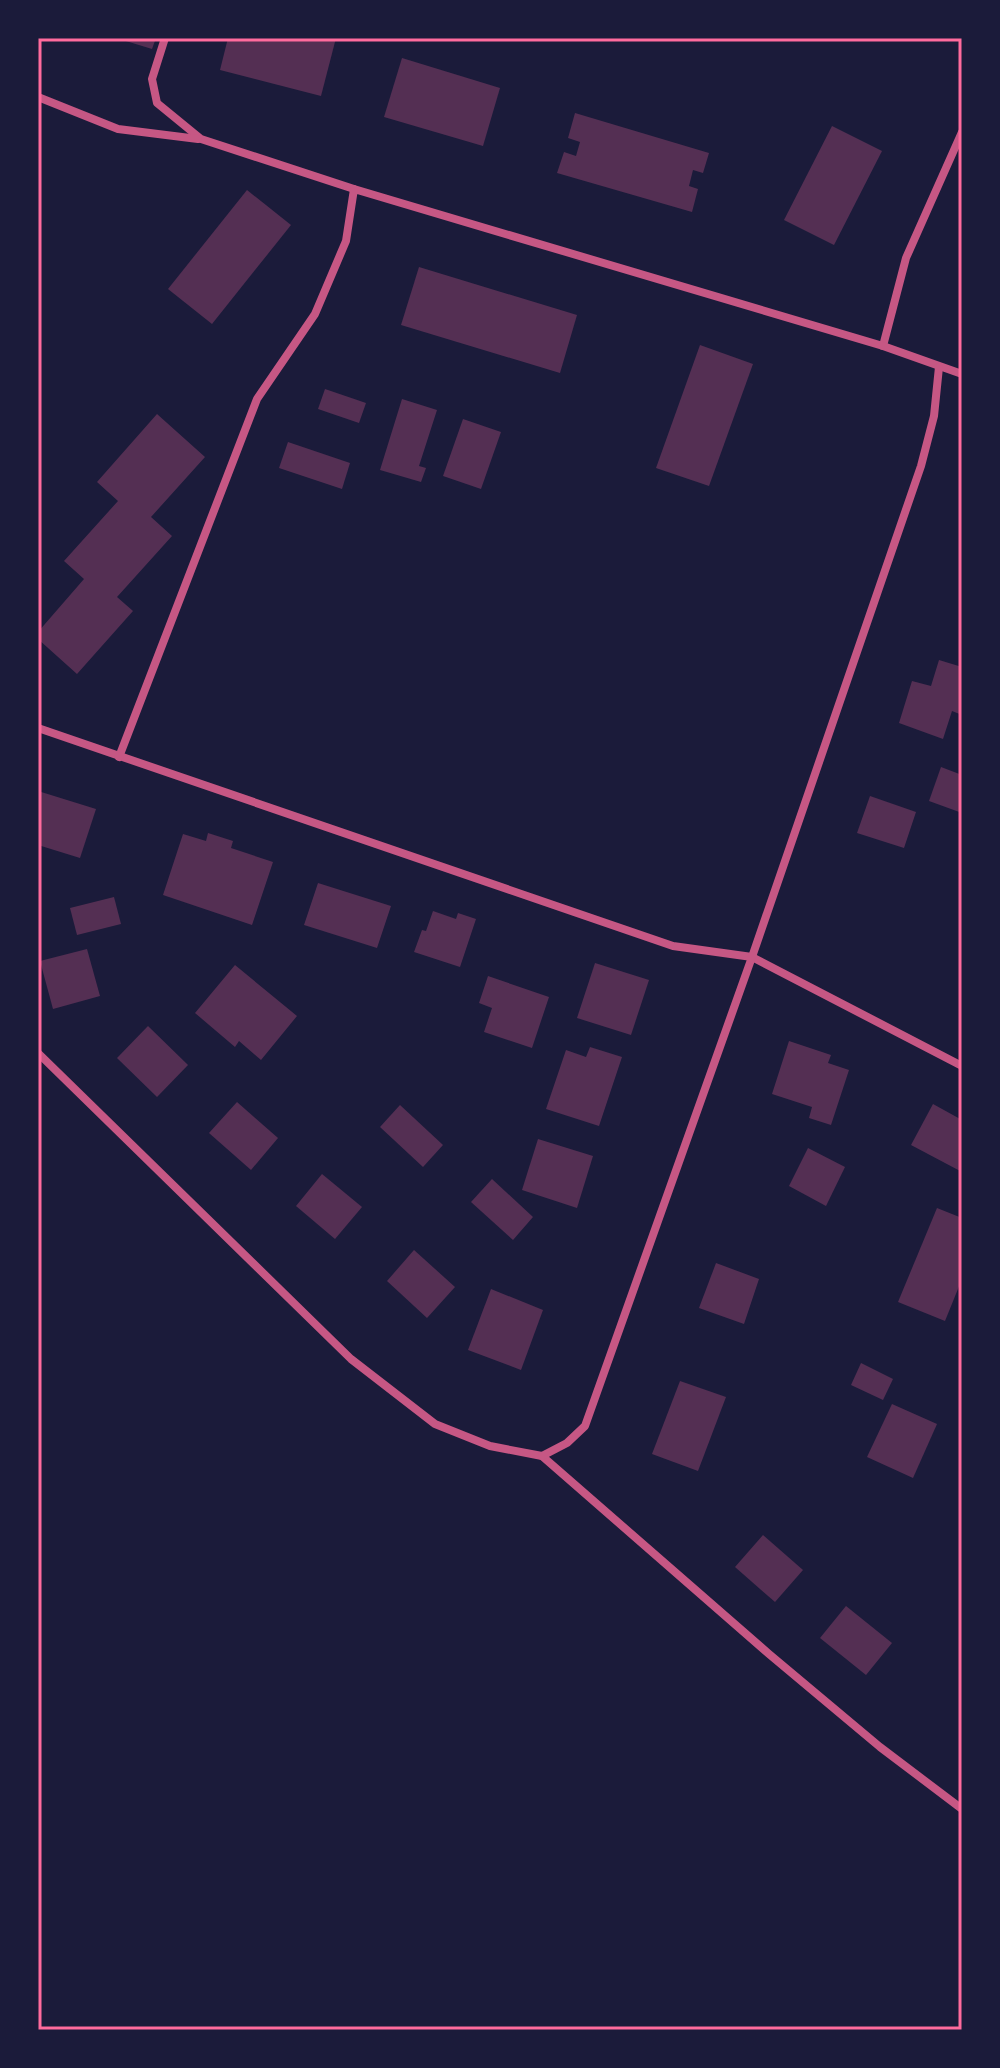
<svg xmlns="http://www.w3.org/2000/svg" width="1000" height="2068" viewBox="0 0 1000 2068" font-family="'Golos Text',sans-serif">
<rect width="100%" height="100%" fill="#1b1b3a"/>
<g fill="#542f53">
<path d="M116 38H156L152 49Z"/>
<path d="M228 38H336L321 96 220 70Z"/>
<path d="M402 58 500 88 483 146 384 117Z"/>
<path d="M575 113 709 153 703 173 693 170 689 186 698 189 692 212 557 173 564 152 576 156 580 142 568 138Z"/>
<path d="M832 126 882 151 834 245 784 220Z"/>
<path d="M247 190 291 225 212 324 168 289Z"/>
<path d="M419 267 577 315 560 373 401 325Z"/>
<path d="M700 345 753 364 709 486 656 468Z"/>
<path d="M325 389 366 403 359 423 318 409Z"/>
<path d="M402 399 437 410 419 466 426 468 421 482 380 470Z"/>
<path d="M157 414 205 457 151 517 172 536 117 597 133 611 77 674 38 639V632L84 579 64 561 118 501 97 482Z"/>
<path d="M463 419 501 432 481 489 443 476Z"/>
<path d="M288 442 350 463 342 489 279 468Z"/>
<path d="M939 660 962 667V715L952 711 943 739 899 723 912 681 931 686Z"/>
<path d="M941 767 962 775V813L929 801Z"/>
<path d="M38 791 96 809 80 858 38 845Z"/>
<path d="M870 796 916 812 904 848 857 833Z"/>
<path d="M208 833 233 841 231 848 273 862 252 925 163 895 183 834 206 841Z"/>
<path d="M318 883 391 906 377 948 304 925Z"/>
<path d="M114 897 121 924 77 935 70 908Z"/>
<path d="M433 911 456 919 458 913 476 919 460 967 414 952 422 930 426 931Z"/>
<path d="M87 949 100 996 53 1009 40 961Z"/>
<path d="M595 963 649 980 631 1035 577 1018Z"/>
<path d="M235 965 297 1016 261 1060 239 1041 235 1047 195 1013Z"/>
<path d="M488 976 549 997 532 1048 484 1032 492 1008 479 1003Z"/>
<path d="M148 1026 188 1065 157 1097 117 1058Z"/>
<path d="M789 1041 831 1055 828 1063 849 1070 831 1125 809 1118 812 1107 772 1094Z"/>
<path d="M590 1047 622 1057 599 1126 546 1109 566 1050 586 1057Z"/>
<path d="M237 1102 278 1138 251 1170 209 1133Z"/>
<path d="M933 1104 962 1120V1172L911 1145Z"/>
<path d="M400 1105 443 1145 423 1167 380 1127Z"/>
<path d="M538 1139 593 1156 577 1208 522 1190Z"/>
<path d="M808 1148 845 1167 826 1206 789 1186Z"/>
<path d="M322 1174 362 1207 335 1239 296 1206Z"/>
<path d="M492 1179 533 1217 513 1240 471 1202Z"/>
<path d="M937 1208 962 1218V1279L945 1321 898 1302Z"/>
<path d="M414 1250 455 1287 427 1318 387 1281Z"/>
<path d="M716 1263 759 1279 744 1324 699 1308Z"/>
<path d="M491 1289 543 1310 521 1370 468 1350Z"/>
<path d="M861 1363 893 1379 883 1400 851 1385Z"/>
<path d="M680 1381 726 1397 698 1471 652 1454Z"/>
<path d="M892 1404 937 1424 913 1478 867 1457Z"/>
<path d="M763 1535 803 1570 775 1602 735 1567Z"/>
<path d="M846 1606 892 1643 866 1675 820 1638Z"/>
</g>
<g fill="none" stroke-linecap="round" stroke-linejoin="round">
<g stroke="#c65784" stroke-width="8">
<path d="M165 38 152 79 157 103 201 139 354 189"/>
<path d="M38 97 118 129 198 139"/>
<path d="M883 346 906 258 962 132"/>
<path d="M38 728 673 946 752 957 962 1066"/>
<path d="M119 757 257 399 315 314 346 241 354 189 883 346 962 374"/>
<path d="M38 1053 351 1359 435 1424 490 1446 542 1456 769 1654 880 1747 962 1809"/>
<path d="M542 1456 567 1443 585 1426 752 957 921 466 934 416 939 367"/>
</g>
</g>
<rect width="1000" height="2068" fill="none" stroke="#1b1b3a" stroke-width="80"/>
<rect x="40" y="40" width="920" height="1988" fill="none" stroke="#ff6b9d" stroke-width="3"/>
</svg>
